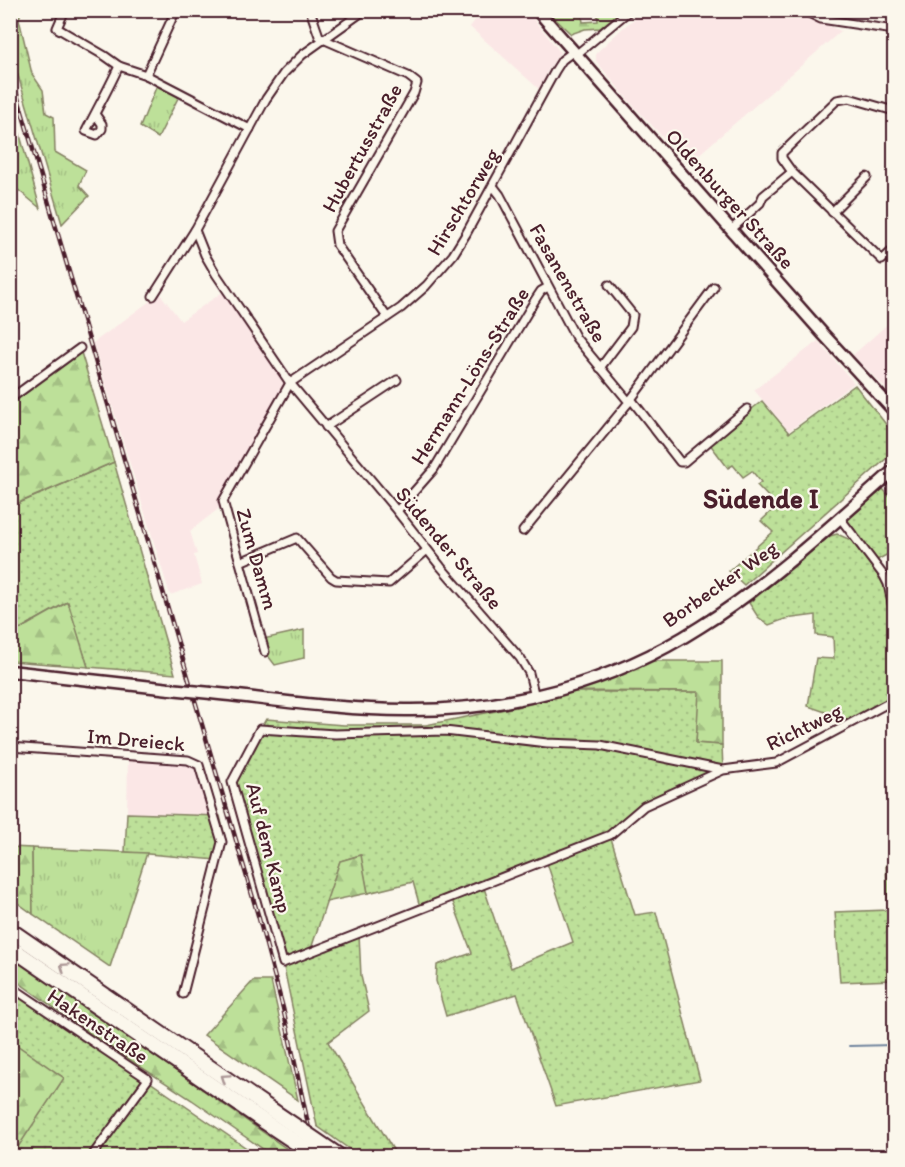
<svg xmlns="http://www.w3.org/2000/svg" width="905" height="1167" viewBox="0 0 905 1167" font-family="Itim,sans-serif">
<defs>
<pattern id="grass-dots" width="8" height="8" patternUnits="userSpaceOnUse" patternTransform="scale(1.5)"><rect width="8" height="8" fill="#bde099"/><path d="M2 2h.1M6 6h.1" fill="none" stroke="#a4c084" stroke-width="1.8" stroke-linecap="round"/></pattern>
<pattern id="forest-firs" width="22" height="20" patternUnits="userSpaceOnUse" patternTransform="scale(1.5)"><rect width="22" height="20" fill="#bde099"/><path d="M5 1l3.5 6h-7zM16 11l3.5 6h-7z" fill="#a4c084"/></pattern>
<pattern id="park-tufts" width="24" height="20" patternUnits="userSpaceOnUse" patternTransform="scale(1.5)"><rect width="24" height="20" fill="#bde099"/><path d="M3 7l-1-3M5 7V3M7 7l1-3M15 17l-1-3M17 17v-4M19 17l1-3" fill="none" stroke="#a4c084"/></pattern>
</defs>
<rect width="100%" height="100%" fill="#fbf7ec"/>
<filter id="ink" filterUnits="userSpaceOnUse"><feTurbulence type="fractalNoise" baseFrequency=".0167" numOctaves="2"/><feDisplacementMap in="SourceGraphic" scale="12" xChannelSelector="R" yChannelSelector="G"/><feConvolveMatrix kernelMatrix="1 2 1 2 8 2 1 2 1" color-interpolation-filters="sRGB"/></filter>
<g filter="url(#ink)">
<g fill="#fbe7e6">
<path d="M646 10 792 11 841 31 688 164 629 101 596 61V53L624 27Z"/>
<path d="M477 11H527L560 52 547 72 540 90 470 27 480 14Z"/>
<path d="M227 289 290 383 223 501 217 510 190 531 197 554 194 555 202 584 170 595 93 343 154 298 158 291 181 321Z"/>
<path d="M891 321 894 325V397L853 355Z"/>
<path d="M818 341 854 383 789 431 754 390Z"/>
<path d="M128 757 202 766 217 816 127 813Z"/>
</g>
<g fill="url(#grass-dots)" stroke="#848062" stroke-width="1.5">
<path d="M855 385 892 432 888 457 744 585 729 571 773 532 761 521 777 506 757 485 761 482 752 471 743 477 733 465 728 468 709 443 762 401 789 433Z"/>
<path d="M114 462 175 674 88 667 67 602 11 634 10 493 17 504Z"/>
<path d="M883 489 894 502V551L877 560 847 520Z"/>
<path d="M837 534 851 540 884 583 894 644V700L854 722 808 706 816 658 834 659 833 637 816 635V615L785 619 769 625 758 617 749 603 830 536Z"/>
<path d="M574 692H700L696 743 722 745 723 770 644 806 610 835 635 915 656 912 700 1080 556 1106 517 994 446 1016 436 981 437 965 472 953 451 897 483 885 511 968 573 942 547 863 599 839 545 858 420 907 413 882 368 893 360 855 340 861 310 952 359 934 361 976 369 1011 328 1042 397 1156H359L317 1126 283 963 229 785 266 719 344 725H426L526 705Z"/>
<path d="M127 813 220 816 226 841 222 842 217 860 125 852Z"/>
<path d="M894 864V980L840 982 835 912 888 910 886 865Z"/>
<path d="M10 986 258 1156H11L64 1078 11 1041Z"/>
</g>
<g fill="url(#forest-firs)" stroke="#848062" stroke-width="1.5">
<path d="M547 11H581L583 22 598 21 597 11H621L600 28 585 29 571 34Z"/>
<path d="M80 349 114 462 16 504 11 493 10 399Z"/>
<path d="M68 602 88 667 11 661V634Z"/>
<path d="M648 661H722V745L696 743 699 692 574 691Z"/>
<path d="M10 847 32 848 33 914 11 898Z"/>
<path d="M361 855 368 893 326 902 340 861Z"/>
<path d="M10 954 297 1156H273L192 1100 98 1039 11 977Z"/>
<path d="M253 981H271L298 1100 204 1035Z"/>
<path d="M11 1041 64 1078 12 1156 10 1155Z"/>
</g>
<g fill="url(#park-tufts)" stroke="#848062" stroke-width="1.5">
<path d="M10 11H21L19 19 32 74 43 90 46 113 54 117 55 152 86 170 79 185 89 196 62 224 11 52Z"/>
<path d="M157 85 179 96 158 138 140 127Z"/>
<path d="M14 113 40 208 11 184 10 114Z"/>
<path d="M304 630V658L275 665 265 652 263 639Z"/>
<path d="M32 848 147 853 110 967 33 914Z"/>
</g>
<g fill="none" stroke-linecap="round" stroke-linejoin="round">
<path stroke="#70849e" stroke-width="2" d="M849 1046 894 1045"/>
<defs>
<g id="street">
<path d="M65 10 57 28 105 56 119 66 146 75"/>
<path d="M176 10 146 75 250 129"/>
<path d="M310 10 319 36 323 39 408 76 417 83 414 93 335 231 337 245 387 317"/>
<path d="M365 10 302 55 284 73 266 99 195 230 205 255 216 274 290 383 397 511 441 567 520 658 529 673 535 697"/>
<path d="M803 10 821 19 894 30"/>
<path d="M577 54 630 10"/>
<path d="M894 111 849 98 837 100 782 153V158L792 172 882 260 894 249"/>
<path d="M95 114 102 124V129L97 135 86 131C97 109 109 88 119 66"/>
<path d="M493 186 500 195 576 338 629 402 523 531"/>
<path d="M832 212 867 177"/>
<path d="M731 230 760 203 763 196 792 172"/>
<path d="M153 296 195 230"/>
<path d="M600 368 631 327 633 315 609 285"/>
<path d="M10 399 80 348"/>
<path d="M631 399 680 462H684L747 409"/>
<path d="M629 402 714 287"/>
<path d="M326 427 397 380"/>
<path d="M397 511 434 469 535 300 541 291 548 287"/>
<path d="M840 518 884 576 888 584 894 613"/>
<path d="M240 562 297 538 331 577 336 580 389 583 427 550"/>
<path d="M265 652 223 501 290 383 401 308 426 286 453 255 466 234 555 71 562 60 574 51"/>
<path d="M10 747 188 760 199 765 222 842 183 994"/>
<path d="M723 770 600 745 547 743 445 731 335 734 260 729 232 782 283 963 610 835 644 806 723 770 776 763 894 700"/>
<path d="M10 986 148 1079 92 1156"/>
</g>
<g id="secondary">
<path d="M537 10 824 335 894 411"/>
<path d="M10 671 170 689"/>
<path d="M211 693C276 700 341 710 406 710 509 711 613 683 700 627 769 584 833 524 894 470"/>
</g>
<g id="highway">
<path d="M10 930 273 1111"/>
<path d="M10 947 265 1122"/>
</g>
</defs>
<use href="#street" stroke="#4a1f2b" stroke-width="11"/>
<use href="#secondary" stroke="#4a1f2b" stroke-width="15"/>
<use href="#highway" stroke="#4a1f2b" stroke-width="18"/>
<use href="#street" stroke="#fbf7ec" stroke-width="7"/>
<use href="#secondary" stroke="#fbf7ec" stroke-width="10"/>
<use href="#highway" stroke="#fbf7ec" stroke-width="14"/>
<defs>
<path id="rail" d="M10 71 258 915 283 1008 315 1156"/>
</defs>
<use href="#rail" stroke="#4a1f2b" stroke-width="4.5"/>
<use href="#rail" stroke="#fbf7ec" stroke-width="2" stroke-dasharray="7" stroke-linecap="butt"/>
<defs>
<path id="secondary-bridge" d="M170 689 211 693"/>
<g id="highway-bridge">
<path d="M273 1111 339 1156"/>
<path d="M265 1122 316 1156"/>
</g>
</defs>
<use href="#secondary-bridge" stroke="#4a1f2b" stroke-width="15" stroke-linecap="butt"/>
<use href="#highway-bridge" stroke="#4a1f2b" stroke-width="18" stroke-linecap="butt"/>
<use href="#secondary-bridge" stroke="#fbf7ec" stroke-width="10"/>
<use href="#highway-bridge" stroke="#fbf7ec" stroke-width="14"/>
</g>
<defs><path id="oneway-chevron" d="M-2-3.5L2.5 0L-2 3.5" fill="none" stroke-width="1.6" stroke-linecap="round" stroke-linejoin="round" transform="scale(1.5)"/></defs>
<g stroke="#ab9695">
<use href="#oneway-chevron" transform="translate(64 967) rotate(-145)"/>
<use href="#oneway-chevron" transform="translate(225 1078) rotate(-146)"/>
</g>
</g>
<g text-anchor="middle" stroke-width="4.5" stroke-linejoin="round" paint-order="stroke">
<g font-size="21" fill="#4a1f2b" stroke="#fbf7ec">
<text transform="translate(362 148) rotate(-61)" y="7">Hubertusstraße</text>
<text transform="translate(730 199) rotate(48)" y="7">Oldenburger Straße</text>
<text transform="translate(463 202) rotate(-59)" y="7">Hirschtorweg</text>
<text transform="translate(568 283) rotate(60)" y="7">Fasanenstraße</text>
<text transform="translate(470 376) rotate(-58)" y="7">Hermann-Löns-Straße</text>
<text transform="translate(449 548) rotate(50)" y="7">Südender Straße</text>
<text transform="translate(257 559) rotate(74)" y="7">Zum Damm</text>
<text transform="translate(720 584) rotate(-35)" y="7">Borbecker Weg</text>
<text transform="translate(804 727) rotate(-26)" y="7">Richtweg</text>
<text transform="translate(136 740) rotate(5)" y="7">Im Dreieck</text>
<text transform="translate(269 848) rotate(76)" y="7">Auf dem Kamp</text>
<text transform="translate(98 1026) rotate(34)" y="7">Hakenstraße</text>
</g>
<g font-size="27" font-weight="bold" fill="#4a1f2b" stroke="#fbf7ec">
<text x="761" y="508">Südende I</text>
</g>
</g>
<rect width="905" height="1167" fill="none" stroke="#fbf7ec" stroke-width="36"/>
<rect x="18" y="18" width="869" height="1131" fill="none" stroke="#4a1f2b" stroke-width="2" filter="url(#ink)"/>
</svg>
